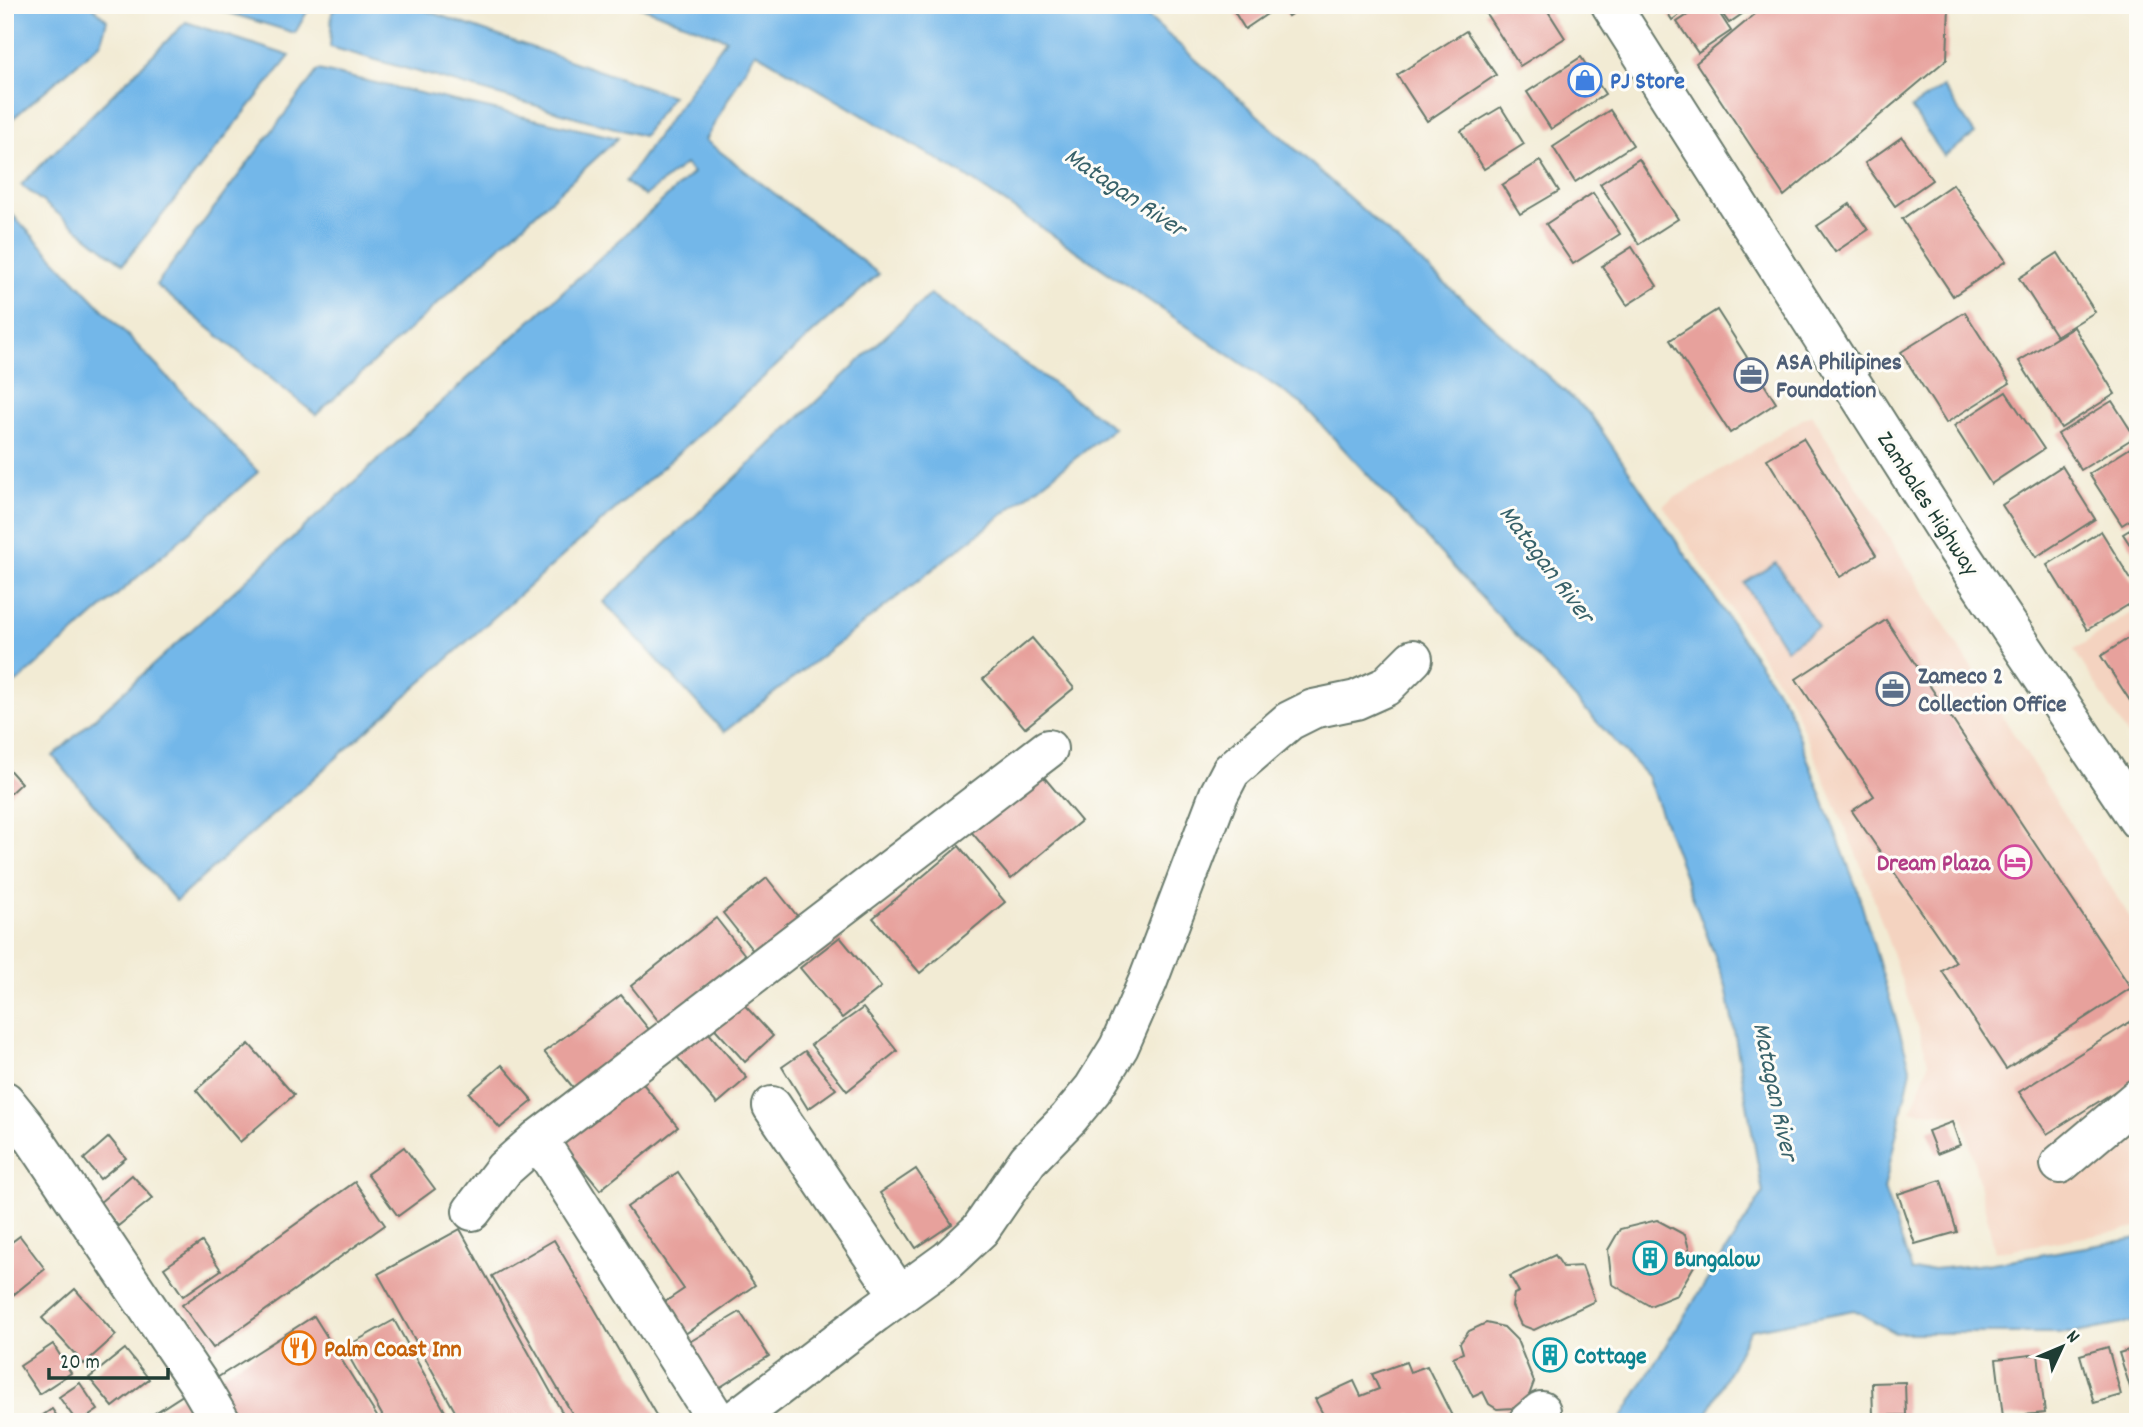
<svg xmlns="http://www.w3.org/2000/svg" width="2143" height="1427" viewBox="0 0 2143 1427" font-family="Dekko,sans-serif">
<rect width="100%" height="100%" fill="#fdfcf7"/>
<filter id="ink" filterUnits="userSpaceOnUse"><feTurbulence type="fractalNoise" baseFrequency=".0143" numOctaves="2"/><feDisplacementMap in="SourceGraphic" scale="14" xChannelSelector="R" yChannelSelector="G"/><feConvolveMatrix kernelMatrix="1 2 1 2 8 2 1 2 1" color-interpolation-filters="sRGB"/></filter>
<filter id="wash" filterUnits="userSpaceOnUse"><feTurbulence type="fractalNoise" baseFrequency=".00686" numOctaves="4" result="noise"/><feDisplacementMap in="SourceGraphic" scale="28" xChannelSelector="R" yChannelSelector="G"/><feGaussianBlur stdDeviation="1.57" result="paint"/><feColorMatrix in="noise" values="0 0 0 0 0 0 0 0 0 0 0 0 0 0 0 0 0 1.4 0 .05"/><feComposite in="paint" operator="in"/></filter>
<g filter="url(#wash)">
<rect width="100%" height="100%" fill="#f2ebd4"/>
<g fill="#f4d3c0">
<path d="M1811 414 2138 930V1228L1995 1252 1963 1115 1911 1111 1929 1062 1868 882 1792 703 1663 505Z"/>
<path d="M2138 608V752L2074 650Z"/>
</g>
<g fill="#73b7e9" stroke="#497a8e" stroke-width="2">
<path d="M5 5H91L107 20 101 43 5 125Z"/>
<path d="M203 5H311L295 33Z"/>
<path d="M340 5H410L672 96 643 136 330 47 332 12Z"/>
<path d="M636 5H1135L1591 415 1787 705 1856 886 1911 1070 1884 1189 1912 1271 1987 1264 2138 1238V1321L2076 1333H1895L1854 1310 1750 1330 1703 1422H1619L1669 1340 1763 1193 1726 986 1647 776 1303 405 964 175 755 52 705 140 879 274 176 901 53 756 693 173 685 164 645 196 625 182 726 39Z"/>
<path d="M186 22 290 56 123 264 21 185Z"/>
<path d="M318 70 618 138 316 415 156 285Z"/>
<path d="M1943 87 1975 134 1944 156 1911 108Z"/>
<path d="M5 207 258 472 16 683 8 674 5 676Z"/>
<path d="M930 294 1114 428 724 732 604 602Z"/>
<path d="M1776 563 1818 627 1786 649 1744 583Z"/>
</g>
<g id="blocks">
<g fill="#e7a19c">
<path d="M1230 5H1270L1273 10 1245 29Z"/>
<path d="M1281 5H1305L1288 16Z"/>
<path d="M1495 5H1544L1565 38 1520 66 1485 12Z"/>
<path d="M1663 5H1694L1672 20Z"/>
<path d="M1703 5H1714L1731 31 1698 53 1677 22Z"/>
<path d="M1716 5H1755L1729 23Z"/>
<path d="M1766 5H1949L1947 59 1784 196 1696 63Z"/>
<path d="M1466 31 1496 75 1427 121 1397 75Z"/>
<path d="M1581 57 1605 94 1551 129 1527 92Z"/>
<path d="M1501 107 1524 144 1484 169 1461 131Z"/>
<path d="M1610 110 1633 145 1575 182 1553 147Z"/>
<path d="M1902 137 1932 180 1895 206 1865 163Z"/>
<path d="M1639 159 1678 219 1639 244 1600 184Z"/>
<path d="M1540 161 1559 191 1520 214 1502 185Z"/>
<path d="M1953 184 2006 261 1953 296 1902 219Z"/>
<path d="M1593 193 1620 234 1573 264 1546 224Z"/>
<path d="M1850 204 1868 230 1835 252 1817 226Z"/>
<path d="M1632 247 1657 286 1627 305 1602 266Z"/>
<path d="M2058 253 2095 312 2056 336 2019 278Z"/>
<path d="M1717 310 1776 403 1730 433 1670 340Z"/>
<path d="M1965 312 2010 383 1946 423 1901 352Z"/>
<path d="M2074 327 2115 394 2061 428 2019 361Z"/>
<path d="M2006 392 2044 449 1991 484 1954 426Z"/>
<path d="M2112 401 2135 437 2081 470 2058 434Z"/>
<path d="M1803 438 1876 555 1840 577 1767 459Z"/>
<path d="M2138 443V515L2122 525 2089 474Z"/>
<path d="M2062 466 2095 519 2036 557 2002 505Z"/>
<path d="M2138 525V557L2123 534Z"/>
<path d="M2101 531 2138 591V599L2087 630 2047 565Z"/>
<path d="M1886 620 2131 988 2006 1069 1942 971 1956 962 1852 811 1874 796 1796 679Z"/>
<path d="M2138 632V713L2101 656Z"/>
<path d="M1032 638 1074 688 1025 728 983 679Z"/>
<path d="M5 765 21 783 5 798Z"/>
<path d="M1038 770 1081 821 1011 879 968 828Z"/>
<path d="M959 846 1005 902 920 973 873 918Z"/>
<path d="M767 878 806 927 762 962 723 913Z"/>
<path d="M716 918 745 955 660 1023 631 986Z"/>
<path d="M840 937 881 987 842 1018 800 968Z"/>
<path d="M621 995 656 1038 581 1097 544 1052Z"/>
<path d="M737 997 773 1036 745 1062 709 1022Z"/>
<path d="M863 1008 897 1051 847 1091 811 1045Z"/>
<path d="M2138 1017V1077L2047 1134 2019 1092Z"/>
<path d="M702 1025 747 1078 717 1104 672 1051Z"/>
<path d="M249 1044 294 1095 240 1142 196 1090Z"/>
<path d="M805 1051 836 1089 808 1109 782 1067Z"/>
<path d="M502 1065 533 1101 500 1128 469 1093Z"/>
<path d="M640 1080 678 1127 600 1190 562 1143Z"/>
<path d="M1952 1122 1960 1145 1937 1154 1928 1131Z"/>
<path d="M109 1137 126 1158 100 1179 84 1159Z"/>
<path d="M404 1147 435 1189 398 1216 367 1174Z"/>
<path d="M916 1169 952 1224 916 1248 880 1193Z"/>
<path d="M678 1172 755 1285 678 1339 656 1308 684 1289 627 1207Z"/>
<path d="M132 1175 153 1198 118 1226 99 1203Z"/>
<path d="M1941 1180 1957 1232 1915 1244 1898 1194Z"/>
<path d="M355 1182 385 1225 213 1348 182 1305Z"/>
<path d="M1657 1220 1685 1235 1694 1266 1677 1295 1650 1306 1612 1284 1608 1250 1620 1229Z"/>
<path d="M460 1229 563 1414 549 1422H461L378 1274Z"/>
<path d="M20 1236 45 1269 13 1295 5 1285V1247Z"/>
<path d="M554 1240 593 1306 660 1422H577L569 1408 492 1276Z"/>
<path d="M202 1242 221 1270 183 1296 164 1268Z"/>
<path d="M1555 1255 1563 1267 1582 1266 1595 1301 1534 1330 1521 1325 1512 1306 1514 1294 1519 1292 1510 1276Z"/>
<path d="M75 1289 116 1335 84 1364 42 1318Z"/>
<path d="M740 1312 769 1356 714 1391 686 1344Z"/>
<path d="M314 1316 378 1418 373 1422H237L212 1381Z"/>
<path d="M394 1320 451 1422H386L344 1348Z"/>
<path d="M1486 1323 1504 1327 1517 1340 1534 1382 1528 1398 1514 1408 1497 1409 1489 1404 1483 1392 1473 1397 1453 1357 1463 1353 1460 1343 1469 1331Z"/>
<path d="M1551 1343 1562 1352 1558 1362 1548 1366 1539 1357 1541 1347Z"/>
<path d="M53 1344 71 1373 39 1394 20 1366Z"/>
<path d="M2108 1347 2121 1395 2094 1403 2080 1355Z"/>
<path d="M2138 1347V1388L2131 1390 2119 1353Z"/>
<path d="M125 1349 149 1379 113 1407 89 1378Z"/>
<path d="M2038 1354 2045 1413 2003 1417 1996 1359Z"/>
<path d="M1406 1362 1410 1372 1427 1366 1455 1422H1416L1412 1414 1399 1420 1400 1422H1327L1315 1399 1354 1381 1361 1396 1379 1389 1372 1374Z"/>
<path d="M1905 1382 1906 1415 1873 1416 1872 1383Z"/>
<path d="M80 1383 98 1410 80 1422H77L59 1397Z"/>
<path d="M183 1395 200 1422H141Z"/>
<path d="M52 1409 61 1422H33Z"/>
</g>
</g>
</g>
<g filter="url(#ink)">
<use href="#blocks" fill-opacity="0" stroke="#697a6c" stroke-width="2"/>
<g fill="none" stroke-linecap="round" stroke-linejoin="round">
<defs>
<g id="minor">
<path d="M5 1101 26 1127 197 1381 221 1422"/>
<path d="M772 1106 899 1295"/>
<path d="M538 1139 718 1422"/>
<path d="M2060 1164 2138 1098"/>
<path d="M472 1211 504 1169 538 1139 1048 749"/>
<path d="M732 1422 875 1313 948 1260 980 1230 1028 1160 1068 1119 1093 1089 1119 1047 1148 981 1219 794 1231 771 1289 721 1313 709 1356 700 1385 687 1413 659"/>
<path d="M1528 1422 1541 1411"/>
</g>
<path id="major" d="M1611 5 1957 549 2138 820"/>
</defs>
<use href="#minor" stroke="#697a6c" stroke-width="42"/>
<use href="#major" stroke="#697a6c" stroke-width="42"/>
<use href="#minor" stroke="#fff" stroke-width="38"/>
<use href="#major" stroke="#fff" stroke-width="38"/>
</g>
</g>
<defs>
<symbol id="shop-ring" viewBox="-11 -11 22 22"><circle r="9.5" fill="#fdfcf7" stroke="#3f7fe0" stroke-width="1.5"/><path d="M-5-2.5h2.3a2.7 3.5 0 0 1 5.4 0H5L5.5 6h-11ZM-1.5-2.5h3a1.5 2.3 0 0 0-3 0Z" fill="#3f7fe0"/></symbol>
<symbol id="office-ring" viewBox="-11 -11 22 22"><circle r="9.5" fill="#fdfcf7" stroke="#5c6f8a" stroke-width="1.5"/><path d="M-6-3h4V-5.5h4V-3h4V5H-6ZM-1-4.5V-3h2v-1.5ZM-6 0V1H6V0Z" fill="#5c6f8a"/></symbol>
<symbol id="hotel-ring" viewBox="-11 -11 22 22"><circle r="9.5" fill="#fdfcf7" stroke="#d1479c" stroke-width="1.5"/><path d="M-6-4.5h1.5V1H6V5H4.5V3h-9V5H-6ZM-4 0a1.8 1.8 0 1 1 3.6 0ZM.5 0V-2.5h3Q6-2.5 6 0Z" fill="#d1479c"/></symbol>
<symbol id="building-ring" viewBox="-11 -11 22 22"><circle r="9.5" fill="#fdfcf7" stroke="#0f9aa8" stroke-width="1.5"/><path d="M-4-6H4V6H1V3H-1V6H-4ZM-2.5-4.3h1.7v1.8h-1.7ZM.8-4.3h1.7v1.8H.8ZM-2.5-1h1.7V.8h-1.7ZM.8-1h1.7V.8H.8Z" fill="#0f9aa8"/></symbol>
<symbol id="restaurant-ring" viewBox="-11 -11 22 22"><circle r="9.5" fill="#fdfcf7" stroke="#e8710a" stroke-width="1.5"/><path d="M-5-6h1v4h1v-4h1v4h1v-4h1v5L-1.5 .5V6h-2V.5L-5-1ZM5-6V6H3V1.5H1.5Q1.5-4 5-6Z" fill="#e8710a"/></symbol>
</defs>
<g fill-rule="evenodd">
<use href="#shop-ring" x="1566" y="61" width="38" height="38"/>
<use href="#office-ring" x="1732" y="356" width="38" height="38"/>
<use href="#office-ring" x="1874" y="670" width="38" height="38"/>
<use href="#hotel-ring" x="1996" y="843" width="38" height="38"/>
<use href="#building-ring" x="1631" y="1239" width="38" height="38"/>
<use href="#restaurant-ring" x="280" y="1329" width="38" height="38"/>
<use href="#building-ring" x="1531" y="1336" width="38" height="38"/>
</g>
<g text-anchor="middle" stroke-width="6" stroke-linejoin="round" paint-order="stroke">
<g font-size="24" font-weight="bold" fill="#366cbe" stroke="#fdfcf7" text-anchor="start">
<text x="1610" y="88">PJ Store</text>
</g>
<g font-size="24" font-weight="bold" fill="#4e5e75" stroke="#fdfcf7" text-anchor="start">
<text x="1776" y="369">ASA Philipines<tspan x="1776" dy="28">Foundation</tspan></text>
<text x="1918" y="683">Zameco 2<tspan x="1918" dy="28">Collection Office</tspan></text>
</g>
<g font-size="24" fill="#1f3d34" stroke="#fdfcf7">
<text transform="translate(1929 503) rotate(57)" y="8">Zambales Highway</text>
</g>
<g font-size="24" font-weight="bold" fill="#b23c85" stroke="#fdfcf7" text-anchor="end">
<text x="1990" y="870">Dream Plaza</text>
</g>
<g font-size="24" font-weight="bold" fill="#0d838f" stroke="#fdfcf7" text-anchor="start">
<text x="1674" y="1266">Bungalow</text>
<text x="1574" y="1363">Cottage</text>
</g>
<g font-size="24" font-weight="bold" fill="#c56008" stroke="#fdfcf7" text-anchor="start">
<text x="324" y="1356">Palm Coast Inn</text>
</g>
<g font-size="26" font-style="italic" fill="#38626a" stroke="#fdfcf7">
<text transform="translate(1126 191) rotate(34)" y="9">Matagan River</text>
<text transform="translate(1548 563) rotate(53)" y="9">Matagan River</text>
<text transform="translate(1777 1091) rotate(78)" y="9">Matagan River</text>
</g>
</g>
<rect width="2143" height="1427" fill="none" stroke="#fdfcf7" stroke-width="28"/>
<g transform="translate(2062 1347) rotate(46)" stroke="#fdfcf7" stroke-width="5" paint-order="stroke">
<path d="M0-5L12 26L0 18L-12 26Z" fill="#1f3d34"/>
<text y="-10" font-size="19" font-weight="bold" text-anchor="middle" fill="#1f3d34">N</text>
</g>
<path d="M49 1368v10h119v-10" fill="none" stroke="#1f3d34" stroke-width="3.5"/>
<text x="60" y="1368" font-size="21" fill="#1f3d34" stroke="#fdfcf7" stroke-width="5" paint-order="stroke">20 m</text>
</svg>
